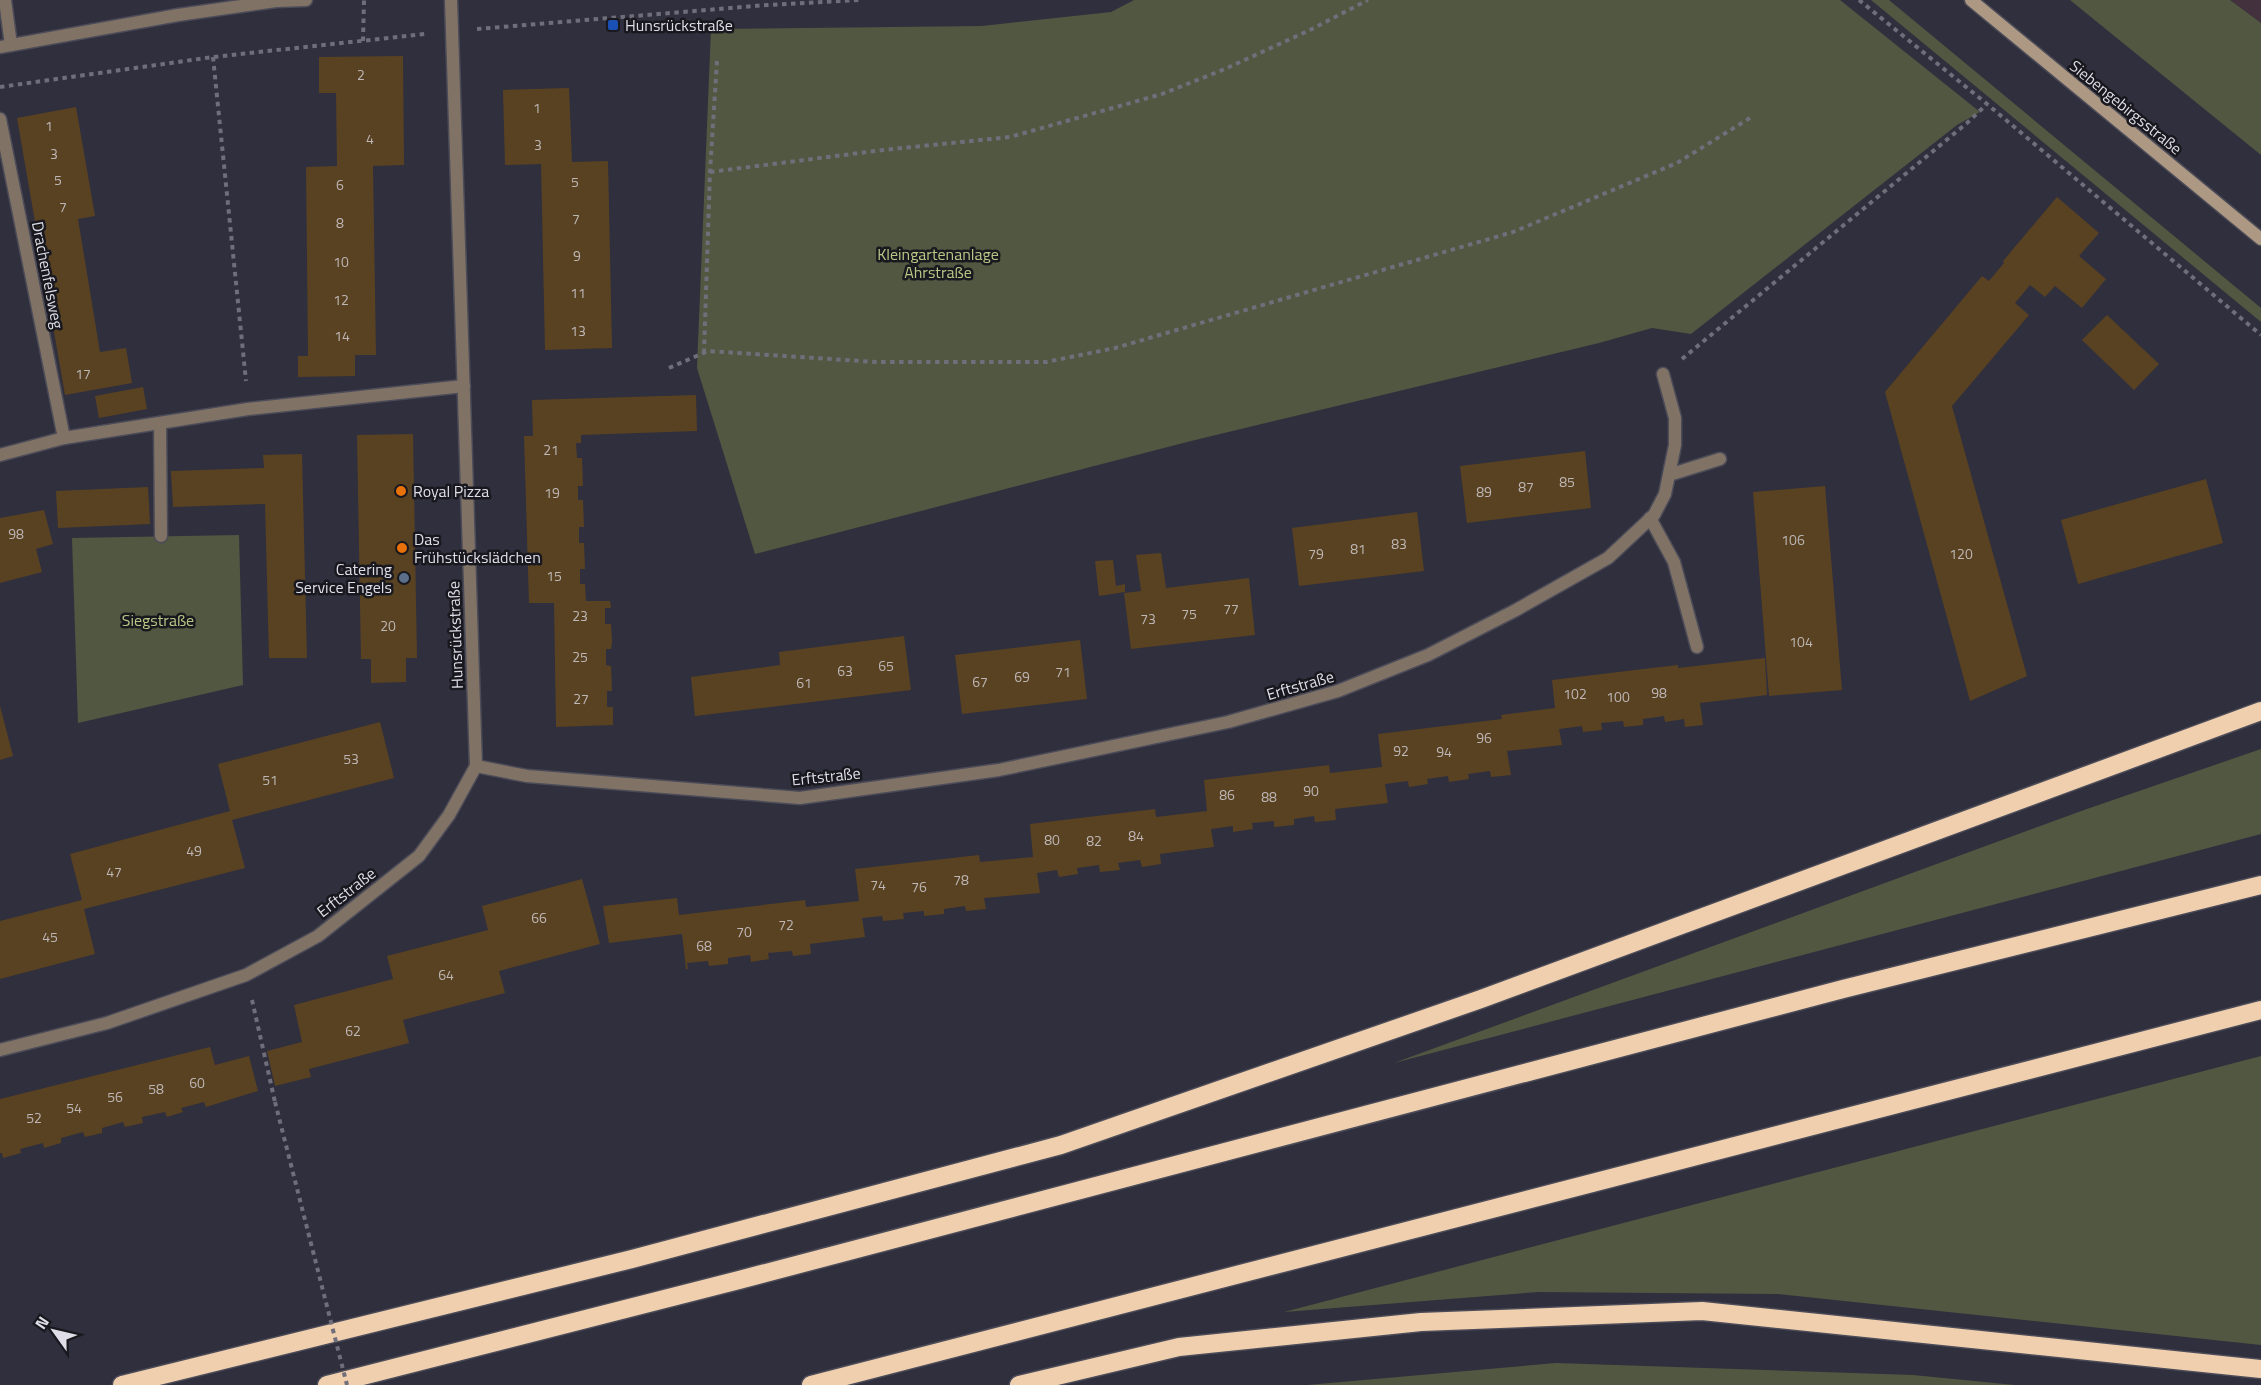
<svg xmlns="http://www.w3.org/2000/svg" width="2261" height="1385" viewBox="0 0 2261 1385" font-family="'Titillium Web',sans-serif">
<rect width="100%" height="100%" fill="#302f3d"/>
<path fill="#43323d" d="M2230 0H2261V23Z"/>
<g fill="#525741">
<path d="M1134 0H1840L1980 112 1957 125 1691 334 1652 328 1599 343 1191 441 755 554 697 368 711 29 982 26 1111 12Z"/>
<path d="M1871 0H1889L2261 308V322Z"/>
<path d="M2070 0H2230L2261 23V155Z"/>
<path d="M239 535 243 685 78 723 72 538Z"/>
<path d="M2261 749V834L1394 1063 2084 810Z"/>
<path d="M2261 1056V1345L1777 1294 1538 1292 1284 1312Z"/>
<path d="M1556 1363 1913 1375 2015 1385H1307Z"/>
</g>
<g fill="#594222">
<path d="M403 56 404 165 373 166 376 355H355V376L298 377V356H308L306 167 337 166 336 93H319V57Z"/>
<path d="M569 88 572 162 608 161 612 348 545 350 541 164 505 165 503 90Z"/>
<path d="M76 107 95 216 78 219 100 352 126 348 132 383 65 395 17 118Z"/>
<path d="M2057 197 2099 233 2079 256 2106 279 2082 308 2055 286 2045 297 2030 285 2015 303 2029 315 1952 406 2027 676 1970 701 1885 392 1982 276 1989 281 2004 263 2003 261Z"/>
<path d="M2107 315 2159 364 2134 390 2082 340Z"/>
<path d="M143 387 147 409 99 418 95 396Z"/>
<path d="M696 395 697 431 581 435V443H576L577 458H582L583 486H578V500H583L584 527H579V543H584L585 569H580V584H585L586 601H610L611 608H605V624H611L612 642 611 649H606V665L611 666 612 691H607V707H613V725L556 727 554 603H529L524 436H533L532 400Z"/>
<path d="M413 434 417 658H406V682L371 683V659H361L357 435Z"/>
<path d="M1585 451 1591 508 1467 523 1460 466Z"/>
<path d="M302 454 307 658H269L265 504 173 507 171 471 264 468 263 455Z"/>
<path d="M2206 479 2223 543 2078 584 2061 520Z"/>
<path d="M1825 486 1842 690 1769 696 1753 492Z"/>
<path d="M148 487 150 524 58 528 56 491Z"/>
<path d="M44 510 53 544 36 549 42 572 0 583V518Z"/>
<path d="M1417 512 1424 571 1299 586 1292 528Z"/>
<path d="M1161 553 1166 588 1249 578 1255 635 1131 649 1124 593 1141 591 1136 555Z"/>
<path d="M1113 560 1116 586 1125 584V592L1099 596 1095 561Z"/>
<path d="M904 636 911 690 695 716 691 677 780 665 779 652Z"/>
<path d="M1080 640 1087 699 962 714 955 655Z"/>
<path d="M1765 658 1767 695 1700 703 1703 725 1685 727 1684 719 1665 722 1664 716 1643 719V725L1624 727 1623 721 1601 723 1602 730 1583 732 1582 726 1559 729 1562 745 1507 751 1511 775 1491 777 1490 771 1468 774 1469 779 1449 782 1448 776 1427 779 1428 784 1409 787 1408 781 1385 784 1388 803 1335 809 1336 820 1315 822 1314 816 1294 819V825L1274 827V821L1252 823 1253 829 1233 832V826L1211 829 1214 847 1160 854 1161 864 1142 867 1140 860 1118 863 1120 870 1100 872 1099 865 1077 868 1078 874 1059 877 1057 870 1037 873 1040 893 984 898 986 909 966 911 965 906 944 909V914L924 916V911L903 913 904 919 883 921 882 916 862 918 865 937 810 944 811 954 793 956 792 951 768 953 769 959 751 962 750 955 728 958V964L709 966 708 961 687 963 688 969H686L682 934 609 943 603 906 677 898 679 915 805 900 806 907 859 901 855 869 979 855 980 862 1033 857 1030 824 1155 809 1156 817 1207 811 1204 780 1329 765 1330 773 1382 767 1378 734 1502 719 1501 715 1555 708 1552 680 1635 670 1678 665V668Z"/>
<path d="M0 706 13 756 0 760Z"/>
<path d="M380 722 394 778 232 820 245 868 84 909 95 954 0 979V921L82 900 70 854 230 811 218 764Z"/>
<path d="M582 879 600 944 499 971 505 993 403 1020 409 1043 309 1069 311 1077 275 1086 267 1051 302 1042 294 1005 393 979 387 956 488 930 482 906Z"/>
<path d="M210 1047 215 1065 249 1056 258 1091 206 1107 204 1102 181 1108 183 1112 167 1117 165 1112 142 1117 143 1123 125 1127 123 1122 102 1128V1133L85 1137 83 1132 61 1138V1143L44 1148 43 1143 20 1149 21 1153 3 1158 2 1153H0V1099Z"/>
</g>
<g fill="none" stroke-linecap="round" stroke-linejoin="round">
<defs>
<g id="service">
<path d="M160 423 161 536"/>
<path d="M1650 518 1674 562 1697 647"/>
</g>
<g id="minor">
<path d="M5 0 11 45"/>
<path d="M451 0 476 766"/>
<path d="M0 119 64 438"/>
<path d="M0 455 64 438 248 409 464 386"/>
<path d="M1669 475 1720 459"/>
<path d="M476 766 527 776 800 798 999 770 1228 722 1338 691 1428 655 1516 610 1608 558 1654 515 1665 494 1675 445V418L1663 374"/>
<path d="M0 1050 107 1023 246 975 318 936 419 856 449 815 476 766"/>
</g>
<path id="tertiary" d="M0 47 178 15 276 1 306 0"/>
<path id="secondary" d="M1971 0 2261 239"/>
<g id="motorway">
<path d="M122 1385 632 1259 1061 1145 1481 999 2261 711"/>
<path d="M327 1385 739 1280 1843 989 2261 885"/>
<path d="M811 1385 2261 1010"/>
<path d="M1019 1385 1179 1347 1421 1322 1702 1311 2261 1369"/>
</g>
</defs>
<use href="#service" stroke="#4c4b58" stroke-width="15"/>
<use href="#minor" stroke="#4c4b58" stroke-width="15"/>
<use href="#tertiary" stroke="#4c4b58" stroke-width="15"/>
<use href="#secondary" stroke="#4c4b58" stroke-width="15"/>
<use href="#motorway" stroke="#4c4b58" stroke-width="21"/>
<g stroke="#6f6e7a" stroke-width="4" stroke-dasharray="4.5 4.5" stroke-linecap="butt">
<path d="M1859 0 1987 104 2261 335"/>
<path d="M477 29 767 5 860 0"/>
<path d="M363 41 364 0"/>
<path d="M213 57 246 381"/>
<path d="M0 87 213 57 425 34"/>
<path d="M710 172 883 150 1010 137 1162 94 1225 69 1312 29 1368 0"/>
<path d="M704 353 710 172 717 61"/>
<path d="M1682 359 1967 123 1987 104"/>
<path d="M669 368 708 351 876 362H1046L1115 348 1513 232 1677 163 1750 118"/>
<path d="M252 1000 275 1102"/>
</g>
<use href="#service" stroke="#807366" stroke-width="12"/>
<use href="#minor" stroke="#807366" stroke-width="12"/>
<use href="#tertiary" stroke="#807366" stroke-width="12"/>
<use href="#secondary" stroke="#ad9983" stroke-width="12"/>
<use href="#motorway" stroke="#efcfae" stroke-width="18"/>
<path stroke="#6f6e7a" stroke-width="4" stroke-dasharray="4.5 4.5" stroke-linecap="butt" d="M275 1102 347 1385"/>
</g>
<rect fill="#1a4fb4" stroke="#18181e" stroke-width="2" x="607" y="19" width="12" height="12" rx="3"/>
<g fill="#e8710a" stroke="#18181e" stroke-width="2">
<circle cx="401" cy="491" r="6"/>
<circle cx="402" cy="548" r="6"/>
</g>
<circle fill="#5c6f8a" stroke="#18181e" stroke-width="2" cx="404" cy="578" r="6"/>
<g text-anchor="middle" stroke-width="5" stroke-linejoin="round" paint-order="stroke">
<g font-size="14" fill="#beb7b6">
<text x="361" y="80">2</text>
<text x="537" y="113">1</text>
<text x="49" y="131">1</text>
<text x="370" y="144">4</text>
<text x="538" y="150">3</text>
<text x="54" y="159">3</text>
<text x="58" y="185">5</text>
<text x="575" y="187">5</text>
<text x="340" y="190">6</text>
<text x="63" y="212">7</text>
<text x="576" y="224">7</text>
<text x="340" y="228">8</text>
<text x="577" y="261">9</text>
<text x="341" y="267">10</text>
<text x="578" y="298">11</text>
<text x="341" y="305">12</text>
<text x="578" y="336">13</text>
<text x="342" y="341">14</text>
<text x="83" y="379">17</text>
<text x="551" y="455">21</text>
<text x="1567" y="487">85</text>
<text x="1526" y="492">87</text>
<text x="1484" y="497">89</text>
<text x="552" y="498">19</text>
<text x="16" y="539">98</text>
<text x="1793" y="545">106</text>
<text x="1399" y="549">83</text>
<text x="1358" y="554">81</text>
<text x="1316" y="559">79</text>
<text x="1961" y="559">120</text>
<text x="554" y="581">15</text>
<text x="1231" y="614">77</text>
<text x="1189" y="619">75</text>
<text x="580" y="621">23</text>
<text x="1148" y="624">73</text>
<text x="388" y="631">20</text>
<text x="1801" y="647">104</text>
<text x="580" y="662">25</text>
<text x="886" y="671">65</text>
<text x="845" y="676">63</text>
<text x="1063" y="677">71</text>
<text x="1022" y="682">69</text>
<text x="980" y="687">67</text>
<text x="804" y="688">61</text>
<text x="1659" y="698">98</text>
<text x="1575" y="699">102</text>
<text x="1618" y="702">100</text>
<text x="581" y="704">27</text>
<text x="1484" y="743">96</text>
<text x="1401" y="756">92</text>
<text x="1444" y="757">94</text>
<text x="351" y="764">53</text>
<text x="270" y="785">51</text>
<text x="1311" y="796">90</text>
<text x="1227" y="800">86</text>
<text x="1269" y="802">88</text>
<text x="1136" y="841">84</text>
<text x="1052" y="845">80</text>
<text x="1094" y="846">82</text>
<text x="194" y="856">49</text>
<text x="114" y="877">47</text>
<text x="961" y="885">78</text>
<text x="878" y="890">74</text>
<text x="919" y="892">76</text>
<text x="539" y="923">66</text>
<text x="786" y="930">72</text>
<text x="744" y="937">70</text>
<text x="50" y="942">45</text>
<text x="704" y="951">68</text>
<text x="446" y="980">64</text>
<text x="353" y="1036">62</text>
<text x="197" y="1088">60</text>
<text x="156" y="1094">58</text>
<text x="115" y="1102">56</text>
<text x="74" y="1113">54</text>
<text x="34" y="1123">52</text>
</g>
<g font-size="16" fill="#dfdee8" stroke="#18181e" text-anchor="start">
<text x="625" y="31">Hunsrückstraße</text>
<text x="413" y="497">Royal Pizza</text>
<text x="414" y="545">Das<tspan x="414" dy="18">Frühstückslädchen</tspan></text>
<text x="392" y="575" text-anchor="end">Catering<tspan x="392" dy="18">Service Engels</tspan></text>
</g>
<g font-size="16" fill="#dfdee8" stroke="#18181e">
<text transform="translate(2126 107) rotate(39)" y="6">Siebengebirgsstraße</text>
<text transform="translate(48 275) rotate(79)" y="6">Drachenfelsweg</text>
<text transform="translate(455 635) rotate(-92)" y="6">Hunsrückstraße</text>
<text transform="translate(1300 685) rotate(-16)" y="6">Erftstraße</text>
<text transform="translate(826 776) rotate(-6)" y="6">Erftstraße</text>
<text transform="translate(346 892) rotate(-38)" y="6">Erftstraße</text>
</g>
<g font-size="16" fill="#b8c686" stroke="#18181e">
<text x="938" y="260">Kleingartenanlage<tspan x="938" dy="18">Ahrstraße</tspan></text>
<text x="158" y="626">Siegstraße</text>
</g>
</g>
<g transform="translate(54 1331) rotate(304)" stroke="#18181e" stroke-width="4.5" paint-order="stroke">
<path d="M0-4.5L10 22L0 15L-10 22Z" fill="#dfdee8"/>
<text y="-9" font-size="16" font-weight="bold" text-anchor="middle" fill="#dfdee8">N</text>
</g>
</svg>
